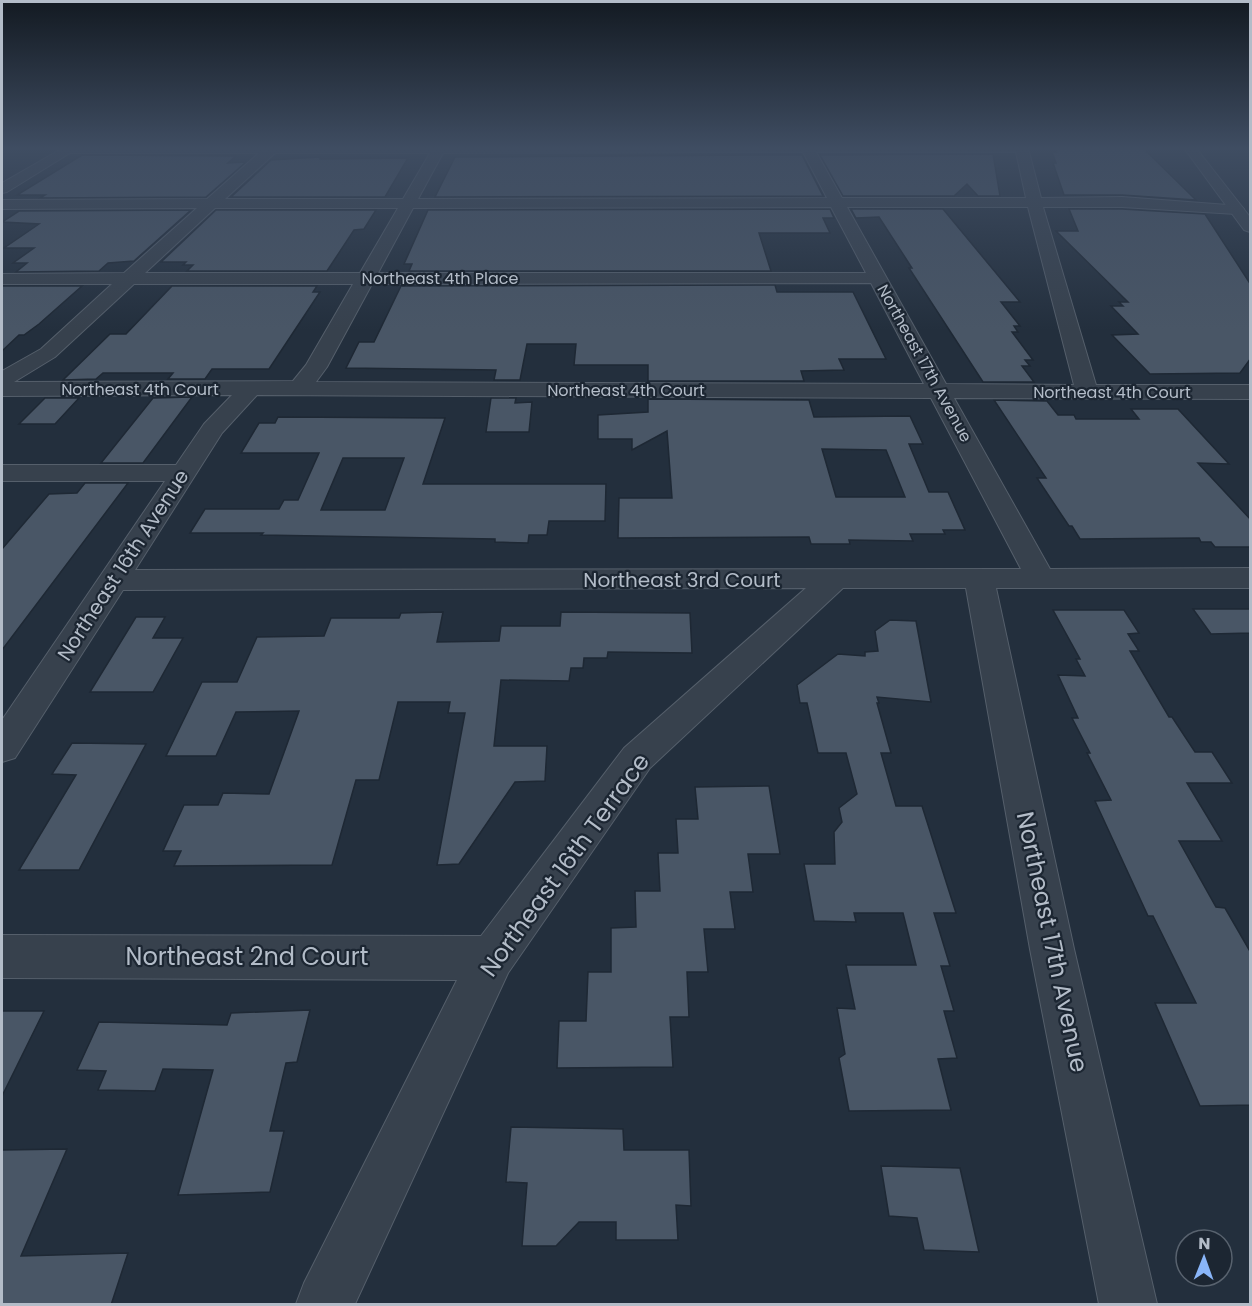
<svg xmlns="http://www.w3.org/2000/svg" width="1252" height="1306" viewBox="0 0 1252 1306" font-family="Poppins,sans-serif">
<rect width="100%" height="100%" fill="#232f3d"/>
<g fill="#495666" stroke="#1e2834" stroke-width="1.5" fill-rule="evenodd">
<path d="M1055 148H1143L1196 200 1122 195H1064L1053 163H1056L1052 152H1057Z"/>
<path d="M993 154 1000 196H978L967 184 954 196H843L820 155Z"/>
<path d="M82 155 236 156 228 163 246 162 206 197 40 198 45 195H17Z"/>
<path d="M770 155H802L823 196 435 197 455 157Z"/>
<path d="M320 157V159L408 158 385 197H231L271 160Z"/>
<path d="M830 209 834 218H823L830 233H759L771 271H409L412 264H404L428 210Z"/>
<path d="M851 209H943L1020 302H1001L1020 326H1014L1018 332H1012L1033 360H1025L1030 366H1022L1034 382H983L909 268H912L879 217 856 218Z"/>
<path d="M1069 209H1122L1205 214 1251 285V358L1240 373 1150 374 1112 335 1138 334 1111 306H1123L1119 302H1128L1056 231H1078Z"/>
<path d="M191 210 134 261 108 263 99 271 16 272 27 263H13L34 248H4L39 224 2 222 19 211Z"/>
<path d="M216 210H376L364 229 354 230 327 271H187L193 265H183L186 262H161Z"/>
<path d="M775 285 777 292H853L886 359H839L844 370 801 371 804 381H648V365H574L576 344H527L520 380H494L496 370 346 368 359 342H374L401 286Z"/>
<path d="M2 286H82L39 324 24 335H19L2 351Z"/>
<path d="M172 286H317L313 292H320L269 369H212L205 379H168L173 373H103L96 379 63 380 110 334H126Z"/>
<path d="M192 397 143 463H101L153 398Z"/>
<path d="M45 398H79L55 424H19Z"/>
<path d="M491 398H516L515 403 532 402 529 432H486Z"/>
<path d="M648 399 809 400 814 417 910 416 923 444H909L929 492H948L965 530H943L945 534H910L913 541 849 540 850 544H811L809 537 618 538 619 498H672L667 431 632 450V439H598V415L648 412ZM822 449 886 450 905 497H836Z"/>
<path d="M994 400 1047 401 1058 415H1074L1076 419H1139L1131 409H1178L1229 464 1198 463 1251 520V547H1215L1211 542H1201L1199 538 1080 539 1072 526H1069L1037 478H1046Z"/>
<path d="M278 417 445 418 423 484H606L605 521H549L547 535H529L528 543 495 542V539L261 535 263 533H190L205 509H279L284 500H298L319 453H241L259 423H275ZM343 458H404L385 510H321Z"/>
<path d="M85 483H128L2 650V549L49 494 77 493Z"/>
<path d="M1193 609H1251V633L1211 634Z"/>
<path d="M1053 610H1124L1139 633 1128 634 1139 651H1130L1169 717H1172L1195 752H1212L1232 783H1187L1222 841H1179L1216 907 1225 908 1251 953V1105L1200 1106 1155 1003H1196L1153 916H1148L1095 801 1111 800 1087 753H1090L1072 718H1078L1058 675 1085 676 1076 659H1080Z"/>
<path d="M443 612 437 642 499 641 501 626H560L561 612 690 613 692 653 608 652 607 658H584L583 668H571L569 681 501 680 494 746H547L545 781 515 782 459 864 437 865 465 713H448L450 702H398L379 780H356L332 865 174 866 181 851H163L184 805H218L223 793 269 794 299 711 236 712 216 756H166L202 682H237L257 637 324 636 331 618H399L401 613Z"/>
<path d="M136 617H165L153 638H183L153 692H90Z"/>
<path d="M890 620 916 621 931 702 877 697 879 703H877L891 753H881L896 806H922L956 913H934L950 966H941L954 1011H944L957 1058 938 1059 951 1110 849 1111 839 1058 845 1054 837 1008 855 1009 846 965H916L903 913H854L856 922 814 921 804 864H835L834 832 842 822 839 808 857 794 846 753H818L807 703H800L797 685 838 654 865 656V652L878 651 875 631Z"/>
<path d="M72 743 146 744 79 870H19L76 775 52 774Z"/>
<path d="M769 786 780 854H748L753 892H730L735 929H704L708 972H687L689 1017H670L673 1067 557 1068 559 1021H586L588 972H611V928L636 927 635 891H660L658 853H678L676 819H698L695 787Z"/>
<path d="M310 1010 297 1062 286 1063 270 1131H284L270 1192 178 1195 213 1070 163 1069 155 1091 98 1090 106 1071 77 1070 99 1022 227 1025 231 1013Z"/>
<path d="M2 1011H44L2 1096Z"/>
<path d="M511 1127 623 1129 624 1150H689L691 1206 676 1205 678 1240H616V1222H579L556 1246H522L527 1183 506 1182Z"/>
<path d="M67 1149 21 1256 128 1253 111 1305H2V1150Z"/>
<path d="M881 1166 960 1168 979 1252 924 1250 917 1218 889 1216Z"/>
</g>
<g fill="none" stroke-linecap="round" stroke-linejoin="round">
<defs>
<path id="minor" d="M63 148H1028L1041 198 1122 197 1241 206 1244 209 1236 214 1122 207H1043L1096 385H1250V399L954 398 1050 569 1250 568V588H996L1074 949 1157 1304H1099L1030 949 966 588H843L650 768 508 973 355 1304H296L304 1283 457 980 2 978V935L481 936 624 748 806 588 123 590 15 758 2 762V720L165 481H2V465H176L204 424 232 395 2 396V371L41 349 112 284H2V274L124 273 197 208 2 209V200L207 199 259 153H69L64 152ZM803 152 827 198 418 199 443 153ZM816 152H1016L1026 198H842ZM275 153H430L403 199H225ZM831 207 866 273H378L413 208ZM847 207H1028L1074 385 946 384ZM215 208H398L360 273H145ZM871 283 924 384 316 382 327 367 372 284ZM134 284H353L306 365 293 381 14 382 55 357ZM257 395 931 398 1021 569 135 570 222 433Z"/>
<g id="tertiary">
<path d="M63 148H78L7 192 2 193V183Z"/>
<path d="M1184 148H1196L1250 217V232L1244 230Z"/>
</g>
</defs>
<use href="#minor" stroke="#555f6b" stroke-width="2"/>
<use href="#tertiary" stroke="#555f6b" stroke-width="2"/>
<use href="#minor" fill="#37414d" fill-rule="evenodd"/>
<use href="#tertiary" fill="#37414d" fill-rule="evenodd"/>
</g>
<linearGradient id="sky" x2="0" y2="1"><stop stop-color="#131a22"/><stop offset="0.45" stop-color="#3f4d62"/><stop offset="1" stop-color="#3f4d62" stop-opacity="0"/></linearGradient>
<rect width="1252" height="330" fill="url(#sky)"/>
<g text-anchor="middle" stroke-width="4.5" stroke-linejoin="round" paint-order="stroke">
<g font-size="16" fill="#b3bcc8" stroke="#1c2632">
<text x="440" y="284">Northeast 4th Place</text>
<text transform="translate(925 363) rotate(61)" y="6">Northeast 17th Avenue</text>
<text x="140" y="395">Northeast 4th Court</text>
<text x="626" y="396">Northeast 4th Court</text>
<text x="1112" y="398">Northeast 4th Court</text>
</g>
<g font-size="20" fill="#b3bcc8" stroke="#1c2632">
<text transform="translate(123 565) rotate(-57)" y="7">Northeast 16th Avenue</text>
<text x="682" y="587">Northeast 3rd Court</text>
</g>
<g font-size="24" fill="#b3bcc8" stroke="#1c2632">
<text transform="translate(565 865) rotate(-54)" y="8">Northeast 16th Terrace</text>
<text transform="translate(1052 942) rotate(78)" y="8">Northeast 17th Avenue</text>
<text x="247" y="965">Northeast 2nd Court</text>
</g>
</g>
<rect width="1252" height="1306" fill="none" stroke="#b3bcc8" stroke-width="6"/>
<g transform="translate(1204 1258) rotate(1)"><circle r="28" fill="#1c2632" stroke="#58626e" stroke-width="1.5"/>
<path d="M0-4.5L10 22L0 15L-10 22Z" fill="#89b5f8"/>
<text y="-9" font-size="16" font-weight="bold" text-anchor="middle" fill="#b3bcc8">N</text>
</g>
</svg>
